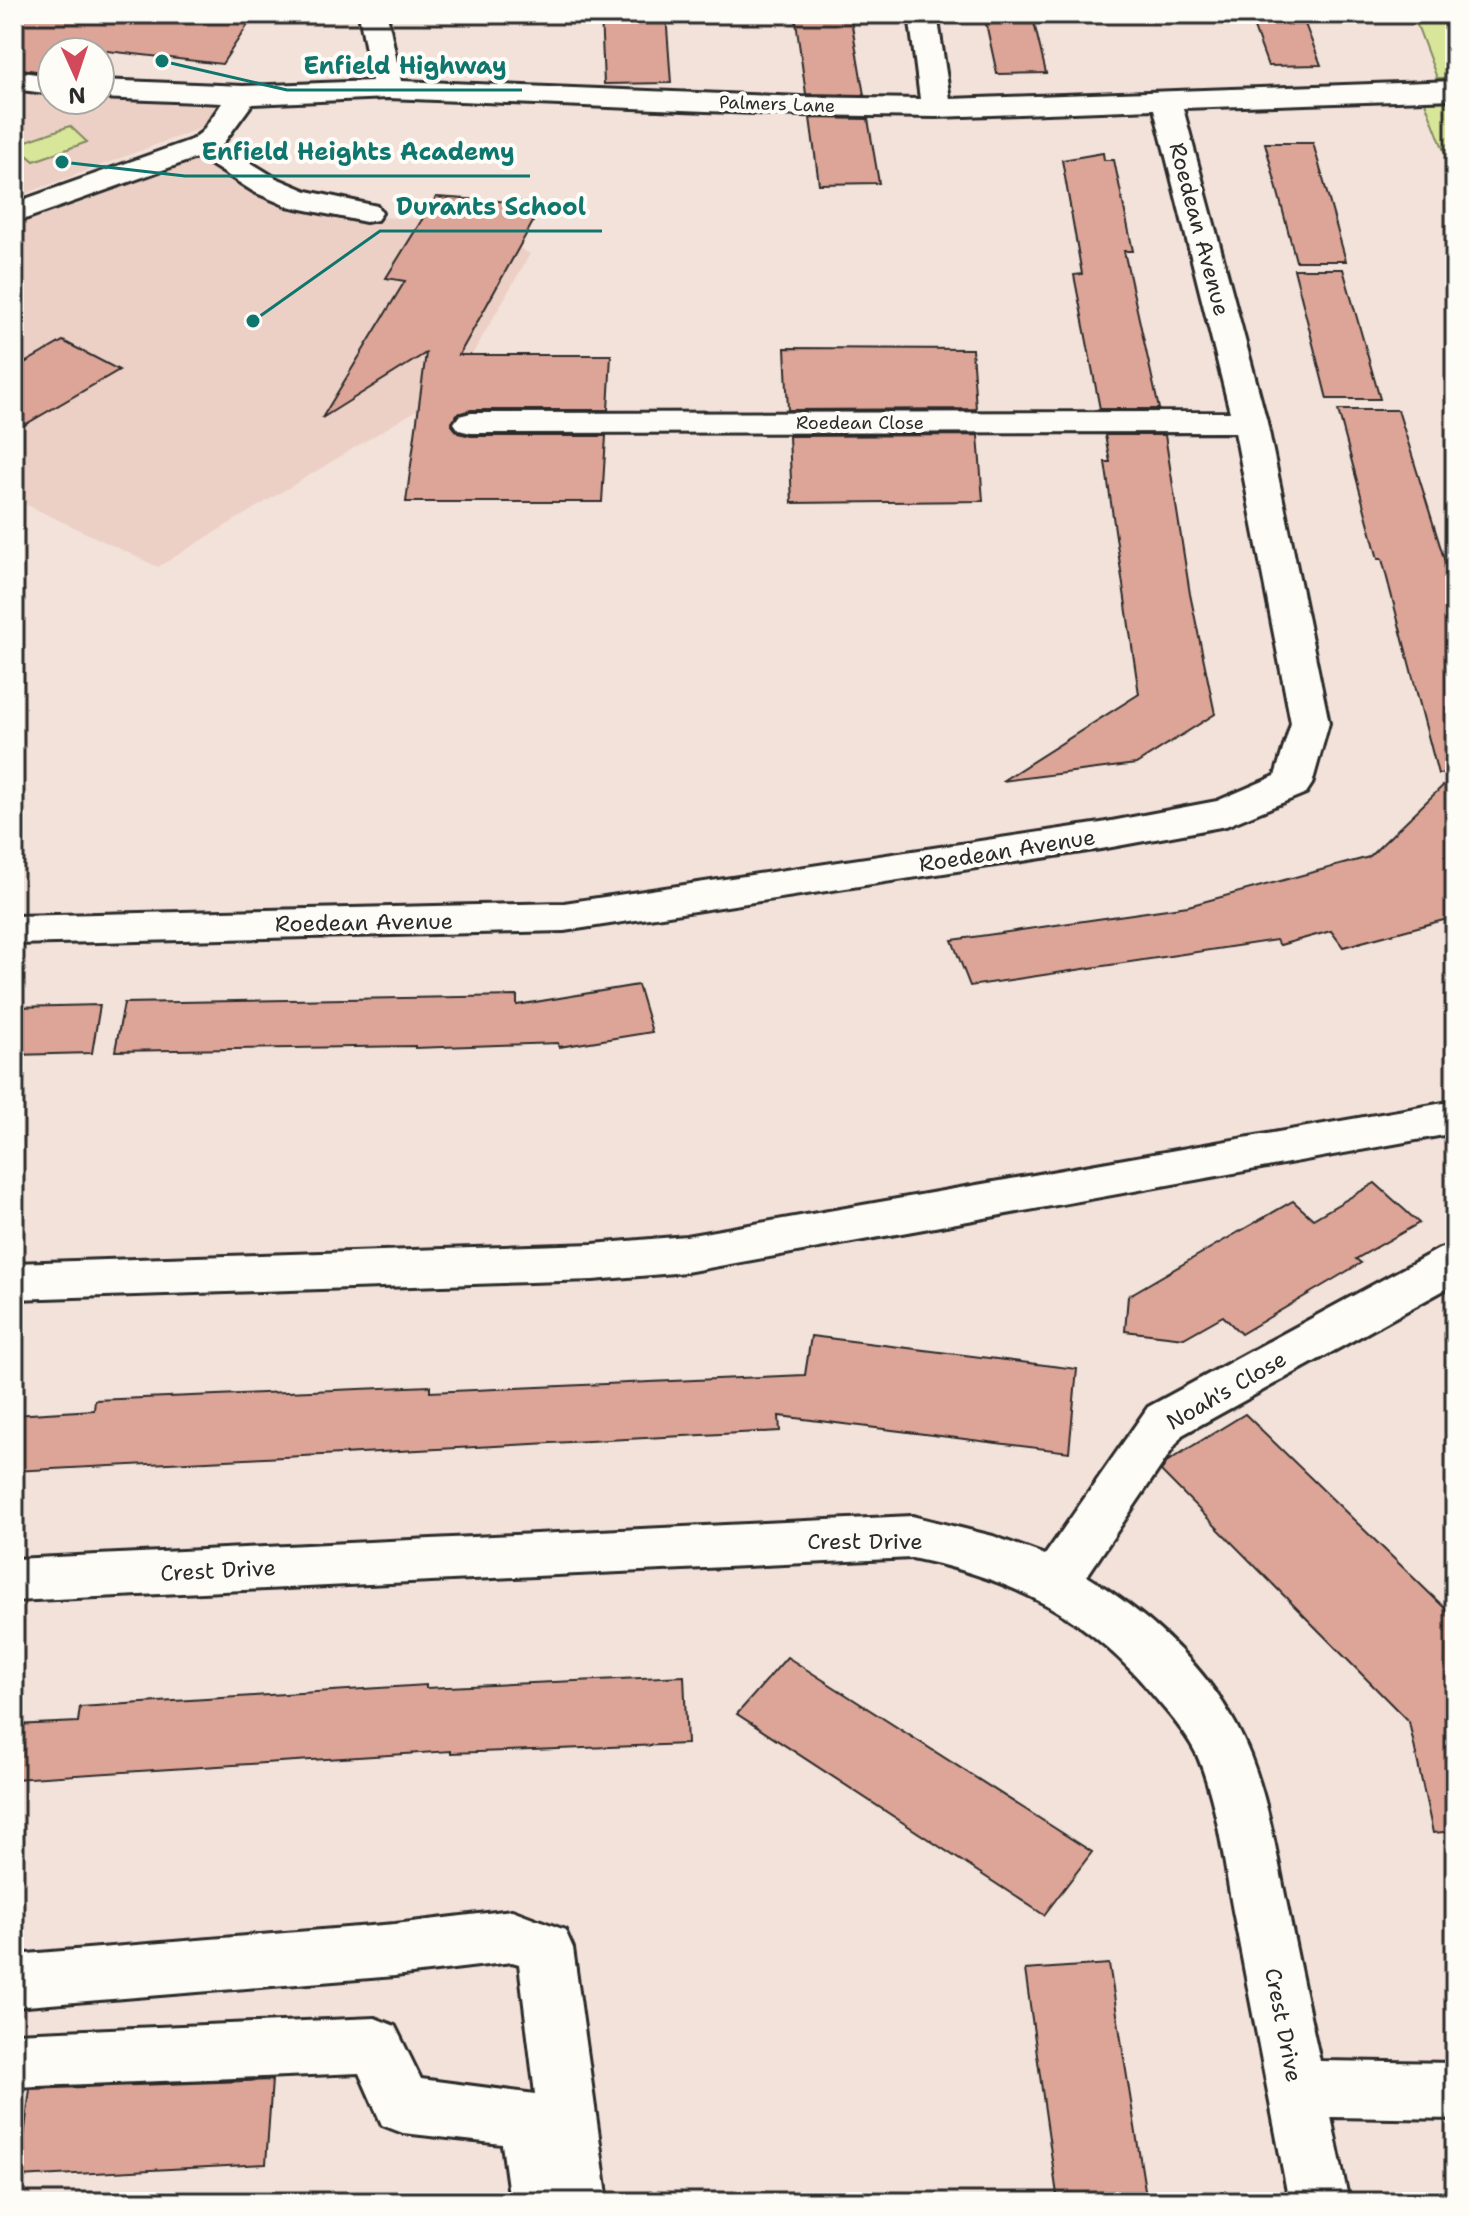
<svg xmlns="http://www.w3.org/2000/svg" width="1469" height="2216" viewBox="0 0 1469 2216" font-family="'Shantell Sans',sans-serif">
<rect width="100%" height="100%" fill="#f3e2da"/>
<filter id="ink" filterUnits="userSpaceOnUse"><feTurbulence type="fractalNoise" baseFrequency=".0125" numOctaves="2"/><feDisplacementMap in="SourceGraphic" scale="16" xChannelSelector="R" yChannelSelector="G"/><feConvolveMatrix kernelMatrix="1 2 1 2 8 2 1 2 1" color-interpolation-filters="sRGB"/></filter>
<g filter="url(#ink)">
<g fill="#ecd0c6">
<path d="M14 88 52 91V100H100V96L214 107 204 127 14 198Z"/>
<path d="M195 148 353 216 471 221 530 254 453 388 158 567 14 499V224Z"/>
</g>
<g fill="#d8e699" stroke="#828862" stroke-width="2">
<path d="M1413 14H1449L1455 26V78H1437Z"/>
<path d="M1455 101V179L1425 102Z"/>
<path d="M70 126 87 142 34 161 15 145Z"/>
</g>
<g fill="#dda597" stroke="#2b2b2b" stroke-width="2">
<path d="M14 14H255L222 64 72 47 68 52H52L51 73 14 68Z"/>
<path d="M601 14H666L671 83 604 84Z"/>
<path d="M795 14H850L864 95 806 94Z"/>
<path d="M984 14H1032L1046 73 997 74Z"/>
<path d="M1249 14H1301L1321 65 1268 66Z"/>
<path d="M810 118 868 119 879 183 819 184Z"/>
<path d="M1265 143H1313L1346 261H1296Z"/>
<path d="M1103 153 1104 160H1114L1133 251H1124L1159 409H1100L1074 275 1082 274 1062 160Z"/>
<path d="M436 197 543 204 459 355H611L608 410H471L457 414 452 425 458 433 471 436H606L602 502H406L426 353 322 418 405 281 386 278Z"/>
<path d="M1294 269H1343L1380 399H1327Z"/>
<path d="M63 341 119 370 14 431V369Z"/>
<path d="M785 348 972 349 976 409 788 410Z"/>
<path d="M1338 410H1398L1455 594V772L1438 774 1382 559H1378Z"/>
<path d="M978 435 983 501 792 503 789 436Z"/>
<path d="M1105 435H1165L1190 594 1215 714 1136 764 1002 781 1139 694 1105 462H1110Z"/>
<path d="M1455 774V917L1343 947 1331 931 1280 945 1276 940 970 986 952 940 1188 906 1369 857Z"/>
<path d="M638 985 652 1032 559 1047 558 1043 415 1048V1046L115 1051 124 1003 517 996V1005Z"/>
<path d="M100 1005 92 1053 14 1055V1007Z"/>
<path d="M1375 1183 1419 1223 1356 1259 1361 1263 1322 1286 1241 1334 1223 1316 1184 1338 1125 1331 1128 1296 1214 1246 1293 1201 1313 1219Z"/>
<path d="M811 1336 1077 1369 1069 1452 779 1416 780 1431 14 1471V1415L94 1410 95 1400 430 1386V1392L805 1375Z"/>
<path d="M1245 1414 1455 1618V1831L1433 1833 1409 1722 1161 1471 1168 1461Z"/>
<path d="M787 1657 1092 1852 1044 1915 737 1714Z"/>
<path d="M684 1676 687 1744 451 1753V1751L14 1779V1725L78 1722 80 1707 426 1685V1688Z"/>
<path d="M1109 1964 1147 2202H1058L1025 1970Z"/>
<path d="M272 2080 266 2164 19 2177 30 2089Z"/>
</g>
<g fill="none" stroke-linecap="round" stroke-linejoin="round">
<defs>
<g id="minor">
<path d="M359 14H387L401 81 801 97 920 99 909 14H937L950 99 1455 81V99L1183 108 1267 422 1329 723 1312 784 1306 793 1226 826 1101 849 564 931 14 944V916L564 903 1101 823 1217 801 1275 776 1291 723 1235 432 471 433 459 430 454 423 459 416 471 413 1230 412 1154 109 936 117 801 115 388 98 252 104 222 145 276 178 307 191 377 206 382 213 377 220 366 222 287 206 254 192 199 157 14 223V203L191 140 202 132 222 103 100 98V80L243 86 372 81Z"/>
<path d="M14 71 52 76V94L14 89Z"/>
<path d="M1455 1101V1133L686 1272 593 1280 14 1299V1263L593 1244 686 1236Z"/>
<path d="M1455 1244V1284L1182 1435 1087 1576C1146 1613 1203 1663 1236 1725 1265 1779 1274 1841 1286 1900 1297 1954 1308 2008 1320 2061L1455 2063V2119L1331 2117 1349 2202H1289C1271 2108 1253 2015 1235 1921 1224 1867 1219 1807 1197 1755 1188 1736 1172 1717 1158 1701 1091 1617 1015 1579 912 1558L14 1601V1559L912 1516 993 1536 1045 1555 1148 1407 1439 1249Z"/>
<path d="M512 1910 565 1930 573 1948 608 2202H510L502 2144 403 2133 382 2125 359 2073 14 2087V2033L375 2018 395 2026 421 2079 535 2094 519 1964 512 1962 395 1976 14 2007V1955L395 1924Z"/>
</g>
</defs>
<use href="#minor" stroke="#2b2b2b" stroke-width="6"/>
<use href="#minor" fill="#fdfcf7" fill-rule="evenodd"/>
</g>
</g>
<g text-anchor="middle" stroke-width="8" stroke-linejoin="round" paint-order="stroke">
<g font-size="18" fill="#2b2b2b" stroke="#fdfcf7">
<text transform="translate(777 104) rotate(2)" y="6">Palmers Lane</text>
<text x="860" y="429">Roedean Close</text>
</g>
<g font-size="22" fill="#2b2b2b" stroke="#fdfcf7">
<text transform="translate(1200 229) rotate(75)" y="8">Roedean Avenue</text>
<text transform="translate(1007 850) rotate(-9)" y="8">Roedean Avenue</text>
<text transform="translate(364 922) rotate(-1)" y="8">Roedean Avenue</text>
<text transform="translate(1226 1390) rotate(-30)" y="8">Noah's Close</text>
<text x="865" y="1549">Crest Drive</text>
<text transform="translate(218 1570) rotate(-3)" y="8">Crest Drive</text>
<text transform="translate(1284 2025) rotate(79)" y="8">Crest Drive</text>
</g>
</g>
<path fill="none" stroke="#0f766e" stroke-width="3" d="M162 61L287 90H522M62 162L185 176H530M253 321L380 231H602"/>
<g fill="#0f766e" stroke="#fdfcf7" stroke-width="3">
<circle cx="162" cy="61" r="8"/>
<circle cx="62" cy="162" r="8"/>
<circle cx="253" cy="321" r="8"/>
</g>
<g font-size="24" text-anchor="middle" font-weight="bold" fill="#0f766e" stroke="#fdfcf7" stroke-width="8" stroke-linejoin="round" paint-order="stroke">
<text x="405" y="74">Enfield Highway</text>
<text x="358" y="160">Enfield Heights Academy</text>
<text x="491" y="215">Durants School</text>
</g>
<rect width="1469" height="2216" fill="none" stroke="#fdfcf7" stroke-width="48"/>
<rect x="24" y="24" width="1421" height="2168" fill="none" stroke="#2b2b2b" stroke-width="3" filter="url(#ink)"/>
<g transform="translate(76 76) rotate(177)"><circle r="38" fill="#fdfcf7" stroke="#a9a8a5" stroke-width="2"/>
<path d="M0-6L14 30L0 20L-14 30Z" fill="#d1495b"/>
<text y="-12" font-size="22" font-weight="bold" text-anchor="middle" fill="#2b2b2b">N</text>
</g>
</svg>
